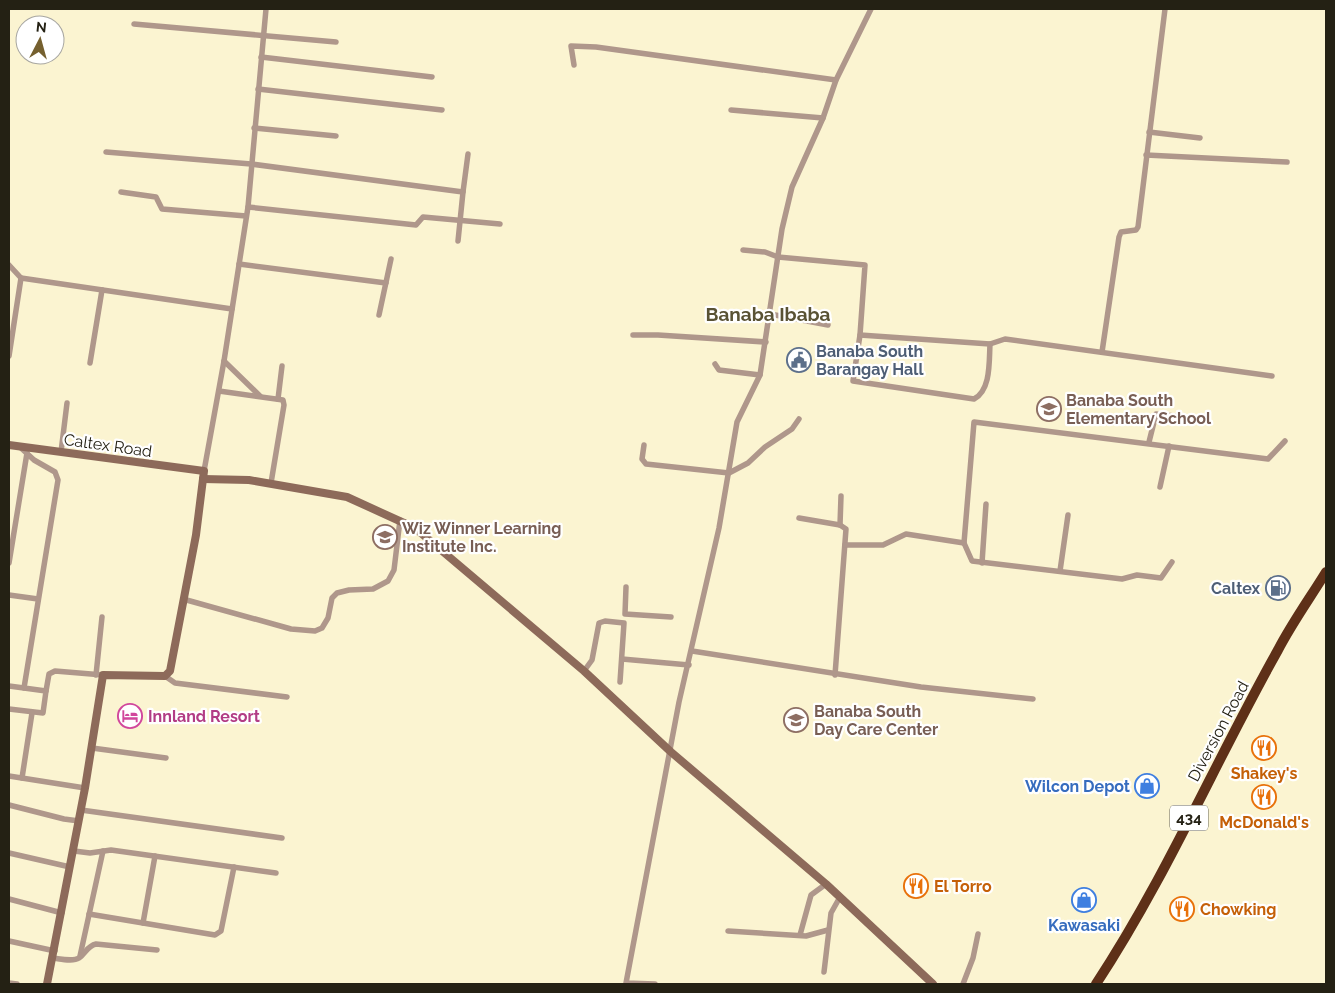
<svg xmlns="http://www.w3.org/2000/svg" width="1335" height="993" viewBox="0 0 1335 993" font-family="Raleway,sans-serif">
<rect width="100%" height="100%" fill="#fbf4d1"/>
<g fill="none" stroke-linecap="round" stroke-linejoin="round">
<g stroke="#af978b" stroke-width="5.5">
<path d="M134 24 336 42"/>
<path d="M261 57 432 77"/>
<path d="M574 65 571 46 596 47 836 80"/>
<path d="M258 89 442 110"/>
<path d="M731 110 823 118"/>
<path d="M254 128 336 136"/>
<path d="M1149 132 1200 138"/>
<path d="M106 152 251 164 463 192 468 154"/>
<path d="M1146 155 1287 162"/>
<path d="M121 192 156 197 162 209 246 216"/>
<path d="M248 207 416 225 423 217 500 224"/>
<path d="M458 241 463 192"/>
<path d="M743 250 765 252 778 257 865 265 860 335 853 381 974 399C991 390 989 362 990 344"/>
<path d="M239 264 386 283"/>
<path d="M9 265 21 278 232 309"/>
<path d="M770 314 828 325"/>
<path d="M379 315 391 259"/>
<path d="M633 335H658L766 342"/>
<path d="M860 335 990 344 1005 339 1272 376"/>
<path d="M1102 352 1119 237 1121 232 1136 230 1138 227 1165 9"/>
<path d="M9 356 21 278"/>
<path d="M224 361 260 396"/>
<path d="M90 363 102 290"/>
<path d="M715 364 719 370 760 375"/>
<path d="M219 391 283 400 284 405 271 483"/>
<path d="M278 399 282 366"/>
<path d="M1149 442 1156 414 1175 416"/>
<path d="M644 445 642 459 646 464 729 473 748 463 765 447 792 429 799 419"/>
<path d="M61 452 67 403"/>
<path d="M204 471 224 361 248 207 266 9"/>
<path d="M1160 487 1169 446"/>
<path d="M799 518 840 525 846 529 835 675"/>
<path d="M840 525 841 496"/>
<path d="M845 545H883L906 534 964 543"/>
<path d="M1172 562 1161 578 1137 575 1122 579 972 561 964 543 974 422 1268 459 1285 441"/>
<path d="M9 563 27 453"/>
<path d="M982 563 986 504"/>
<path d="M1060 571 1068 515"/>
<path d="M626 587 625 614 671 617"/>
<path d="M9 595 38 599"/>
<path d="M183 599 291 629 315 631 322 628 328 618 332 598 337 593 349 590 373 589 388 581 394 570 400 520"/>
<path d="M692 651 921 687 1033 699"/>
<path d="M622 659 689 665"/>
<path d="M584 671 592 660 599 623 605 621 624 623 620 682"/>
<path d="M96 675 102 617"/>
<path d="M165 676 175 683 287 697"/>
<path d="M9 686 24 688"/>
<path d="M46 691 49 674 55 671 103 675"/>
<path d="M9 709 43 713 46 691 24 688 58 480 55 472 34 460 20 447"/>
<path d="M92 748 166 758"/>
<path d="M9 776 85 788"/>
<path d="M22 778 32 713"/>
<path d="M9 805 64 819 79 821"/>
<path d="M81 810 282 838"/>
<path d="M74 851 90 853 111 850 276 873"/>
<path d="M9 853 70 867"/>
<path d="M155 856 143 923 215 935 221 931 234 867"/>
<path d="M9 899 62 913"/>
<path d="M89 914 143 923"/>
<path d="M728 931 806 936 828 930"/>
<path d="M800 935 811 895 826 884"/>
<path d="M9 941 55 951"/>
<path d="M80 956 103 851"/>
<path d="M53 958C61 959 73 962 79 958 86 953 87 946 96 944L157 950"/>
<path d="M824 972 831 913 840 897"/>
<path d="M9 983 17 984"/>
<path d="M655 984 626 983 679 702 719 528 737 422 760 375 782 229 792 187 823 118 836 80 871 9"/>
<path d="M963 984 973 958 978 934"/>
</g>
<g stroke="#8d6a5a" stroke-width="8">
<path d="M9 445 204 471 196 535 170 671 165 676 103 675 85 788 47 984"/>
<path d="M203 479 249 480 347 497 415 528 584 671 671 752 826 884 933 984"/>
</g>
<path stroke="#5e3018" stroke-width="10" d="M1096 984C1166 878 1216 760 1278 650 1292 623 1310 598 1326 572"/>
</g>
<defs>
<symbol id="civic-ring" viewBox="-11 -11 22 22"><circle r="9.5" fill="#fff" stroke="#5c6f8a" stroke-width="1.5"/><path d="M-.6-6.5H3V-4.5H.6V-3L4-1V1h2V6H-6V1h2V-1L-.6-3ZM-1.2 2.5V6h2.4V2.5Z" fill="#5c6f8a"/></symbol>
<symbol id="school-ring" viewBox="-11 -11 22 22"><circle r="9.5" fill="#fff" stroke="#8d6e63" stroke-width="1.5"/><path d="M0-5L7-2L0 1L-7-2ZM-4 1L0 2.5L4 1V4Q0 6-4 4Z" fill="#8d6e63"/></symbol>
<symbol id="fuel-ring" viewBox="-11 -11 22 22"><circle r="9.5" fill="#fff" stroke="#5c6f8a" stroke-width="1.5"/><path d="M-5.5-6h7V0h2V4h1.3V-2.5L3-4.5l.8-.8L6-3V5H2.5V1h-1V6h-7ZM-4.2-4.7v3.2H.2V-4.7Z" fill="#5c6f8a"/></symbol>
<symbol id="hotel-ring" viewBox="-11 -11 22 22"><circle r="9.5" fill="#fff" stroke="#d1479c" stroke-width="1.5"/><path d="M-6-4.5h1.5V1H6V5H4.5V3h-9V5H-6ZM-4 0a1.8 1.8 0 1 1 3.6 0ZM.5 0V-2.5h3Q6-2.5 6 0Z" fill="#d1479c"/></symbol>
<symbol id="restaurant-ring" viewBox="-11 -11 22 22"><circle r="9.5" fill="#fff" stroke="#e8710a" stroke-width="1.5"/><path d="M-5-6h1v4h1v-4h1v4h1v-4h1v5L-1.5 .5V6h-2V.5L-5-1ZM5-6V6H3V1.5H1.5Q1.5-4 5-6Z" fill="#e8710a"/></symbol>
<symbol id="shop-ring" viewBox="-11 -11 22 22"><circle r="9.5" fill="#fff" stroke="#3f7fe0" stroke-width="1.5"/><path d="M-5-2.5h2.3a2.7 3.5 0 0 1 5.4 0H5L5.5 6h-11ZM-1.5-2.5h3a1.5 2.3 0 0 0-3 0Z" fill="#3f7fe0"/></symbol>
</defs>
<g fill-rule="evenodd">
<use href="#civic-ring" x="785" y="346" width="28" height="28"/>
<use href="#school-ring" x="1035" y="395" width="28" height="28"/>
<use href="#school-ring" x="371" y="523" width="28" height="28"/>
<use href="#fuel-ring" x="1264" y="574" width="28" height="28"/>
<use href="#hotel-ring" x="116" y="702" width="28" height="28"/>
<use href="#school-ring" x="782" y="706" width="28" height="28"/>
<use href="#restaurant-ring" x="1250" y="734" width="28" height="28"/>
<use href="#shop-ring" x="1133" y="772" width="28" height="28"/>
<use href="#restaurant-ring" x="1250" y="783" width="28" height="28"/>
<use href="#restaurant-ring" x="902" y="872" width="28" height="28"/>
<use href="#shop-ring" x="1070" y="886" width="28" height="28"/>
<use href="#restaurant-ring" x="1168" y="895" width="28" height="28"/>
</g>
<g text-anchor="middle" stroke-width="4.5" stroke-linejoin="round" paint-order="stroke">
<rect fill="#fff" stroke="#66645a" stroke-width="1" x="1170" y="805.5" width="38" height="25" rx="4"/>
<g font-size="15" font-weight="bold" fill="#242114">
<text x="1189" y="823">434</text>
</g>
<g font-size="16" font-weight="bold" fill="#4e5e75" stroke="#fff" text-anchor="start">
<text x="816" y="357">Banaba South<tspan x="816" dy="18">Barangay Hall</tspan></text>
<text x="1260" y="594" text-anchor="end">Caltex</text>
</g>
<g font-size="16" font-weight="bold" fill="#785e54" stroke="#fff" text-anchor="start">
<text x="1066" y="406">Banaba South<tspan x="1066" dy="18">Elementary School</tspan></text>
<text x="402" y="534">Wiz Winner Learning<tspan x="402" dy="18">Institute Inc.</tspan></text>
<text x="814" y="717">Banaba South<tspan x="814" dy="18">Day Care Center</tspan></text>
</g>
<g font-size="16" fill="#242114" stroke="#fff">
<text transform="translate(108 445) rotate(8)" y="6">Caltex Road</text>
<text transform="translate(1218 731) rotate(-62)" y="6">Diversion Road</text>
</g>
<g font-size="16" font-weight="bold" fill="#b23c85" stroke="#fff" text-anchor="start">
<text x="148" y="722">Innland Resort</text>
</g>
<g font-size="16" font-weight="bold" fill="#c56008" stroke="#fff">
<text x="1264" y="779">Shakey's</text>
<text x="1264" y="828">McDonald's</text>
<text x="934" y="892" text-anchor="start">El Torro</text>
<text x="1200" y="915" text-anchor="start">Chowking</text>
</g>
<g font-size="16" font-weight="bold" fill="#366cbe" stroke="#fff" text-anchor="end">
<text x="1130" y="792">Wilcon Depot</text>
<text x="1084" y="931" text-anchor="middle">Kawasaki</text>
</g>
<g font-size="19" font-weight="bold" fill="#595234" stroke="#fff">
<text x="768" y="321">Banaba Ibaba</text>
</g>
</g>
<rect width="1335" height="993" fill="none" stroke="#242114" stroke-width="20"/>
<g transform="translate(40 40) rotate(6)"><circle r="24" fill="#ffffff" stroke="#a7a6a1"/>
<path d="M0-4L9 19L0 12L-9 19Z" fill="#75602f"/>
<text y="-8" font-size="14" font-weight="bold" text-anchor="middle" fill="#242114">N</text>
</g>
</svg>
